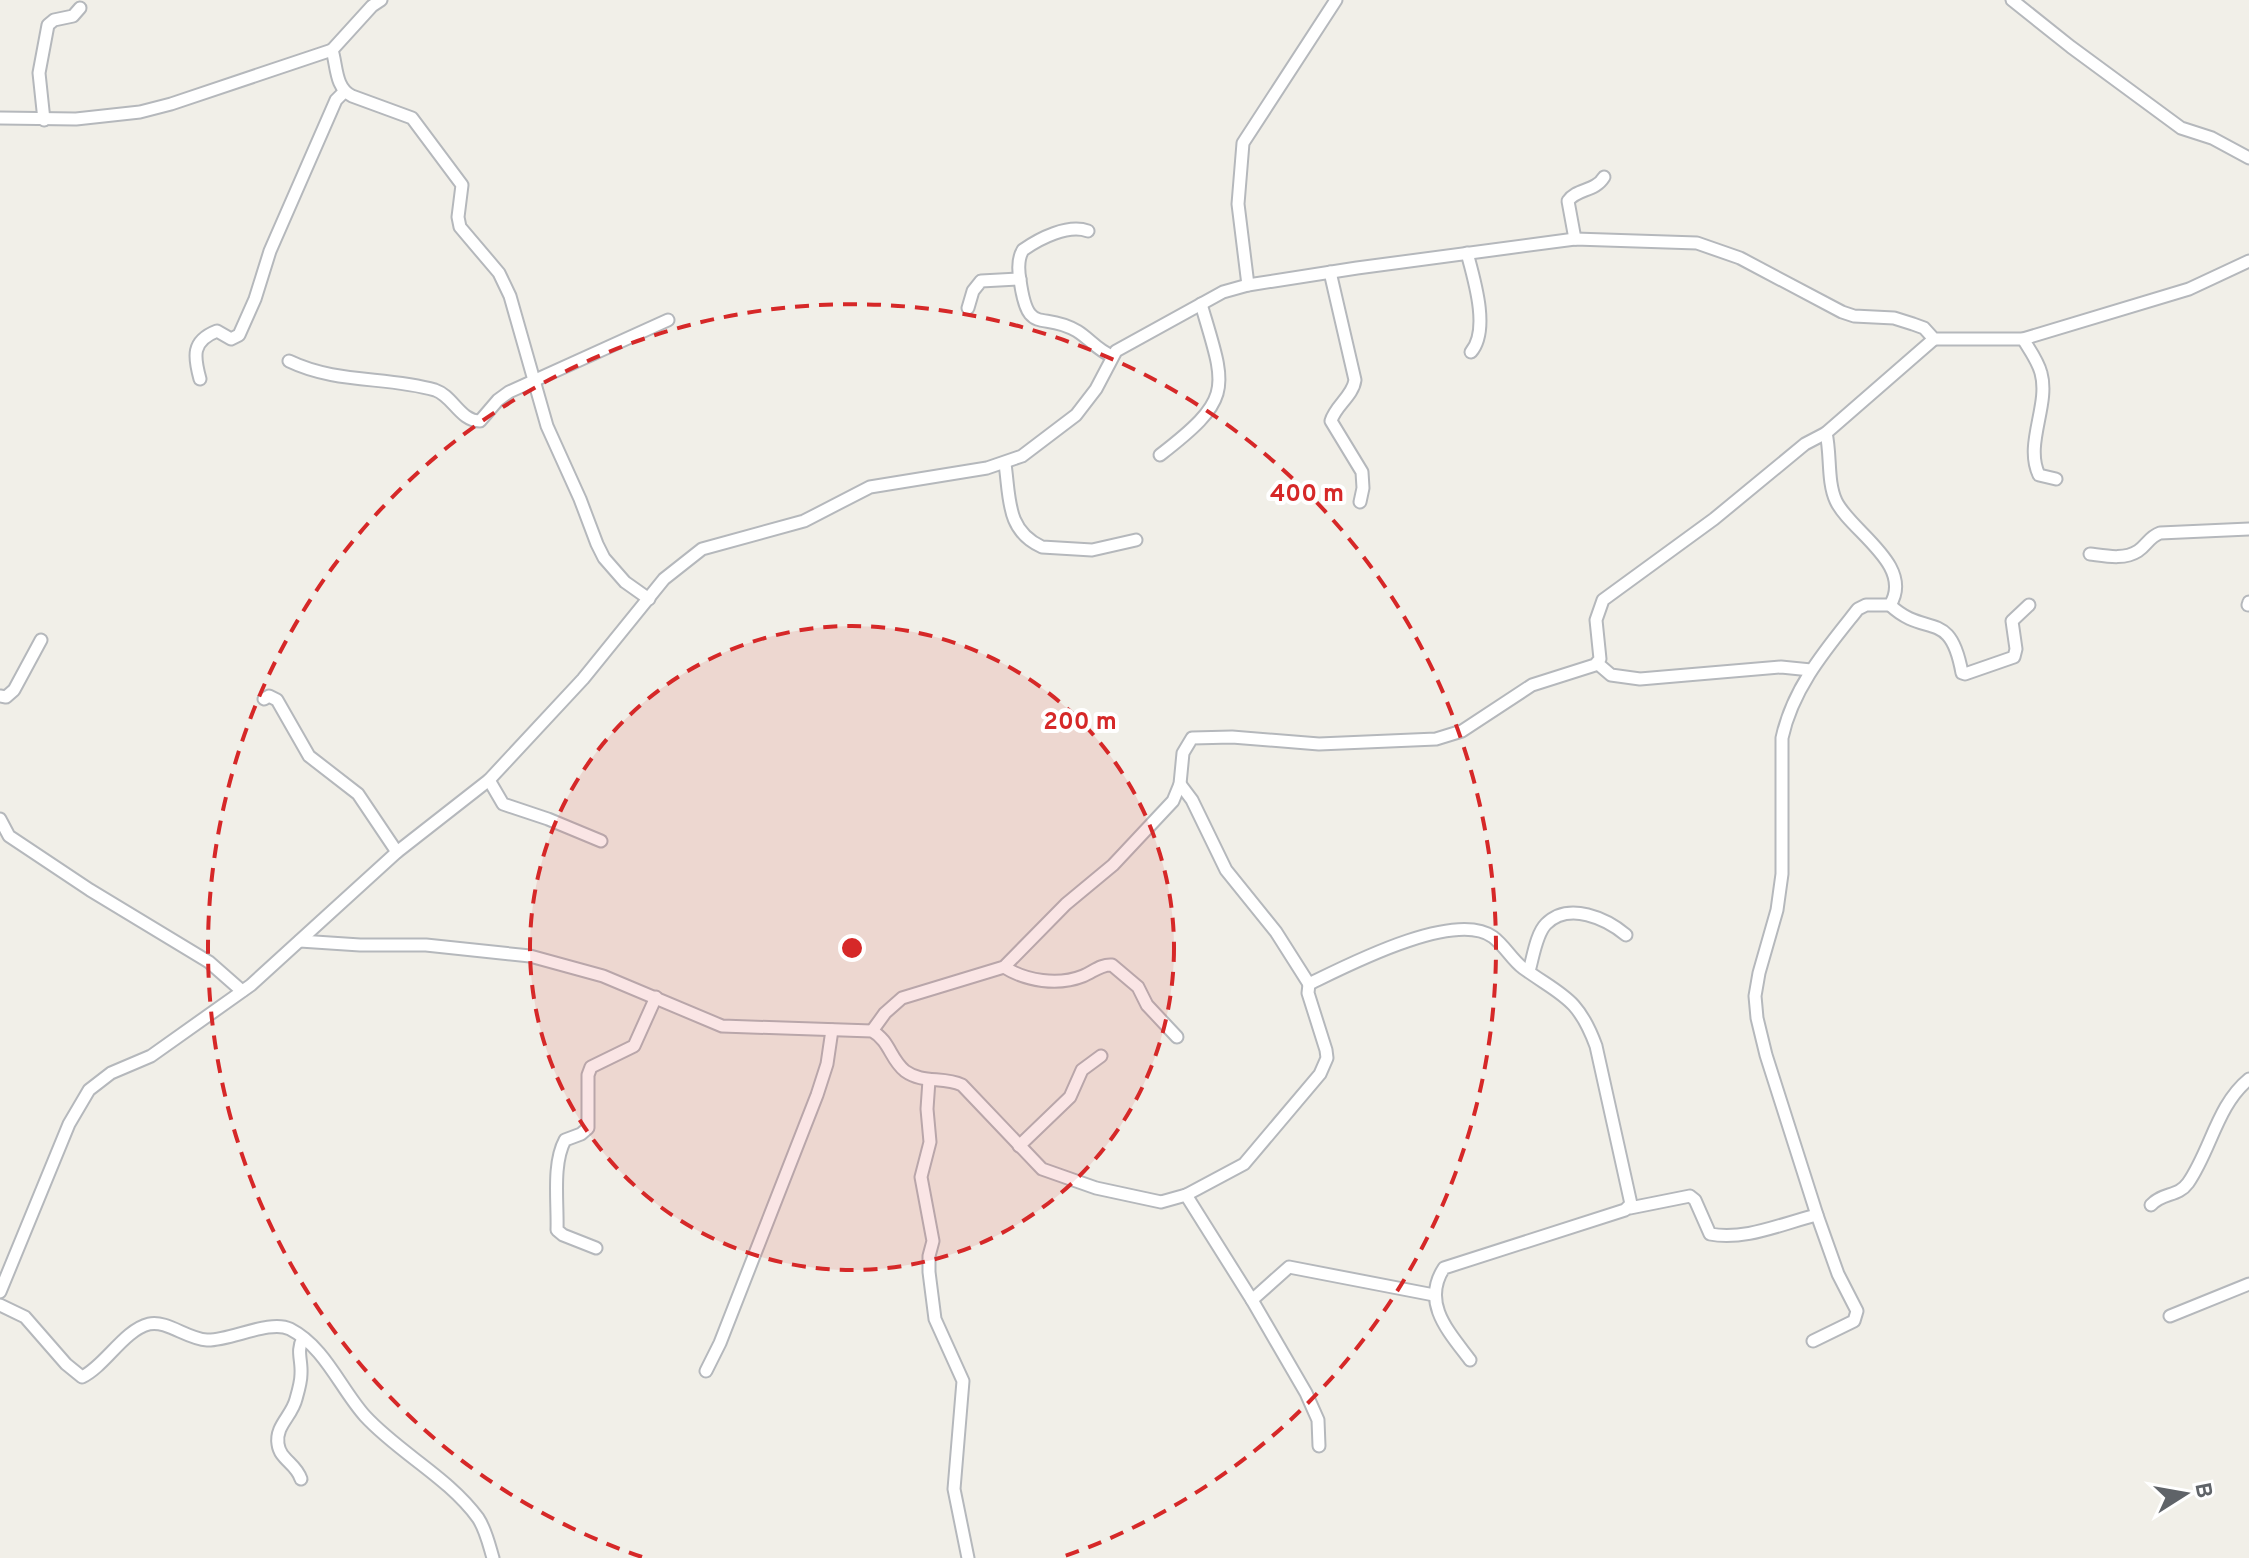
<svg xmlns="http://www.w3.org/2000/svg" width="2249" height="1558" viewBox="0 0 2249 1558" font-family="Overpass,sans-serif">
<rect width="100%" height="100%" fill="#f1efe8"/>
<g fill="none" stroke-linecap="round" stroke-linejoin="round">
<defs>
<g id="minor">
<path d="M381 0 372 6 332 50C337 66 335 88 352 96L412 118 462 185 458 217 460 227 499 273 510 296 547 426 580 499 597 544 604 558 625 582 649 599"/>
<path d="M2012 0 2071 47 2181 128 2212 138 2249 158"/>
<path d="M0 118 76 119 140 112 171 104 332 50"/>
<path d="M44 120 39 73 48 25 54 20 73 16 80 8"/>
<path d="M1088 231C1068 224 1040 238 1023 250 1018 258 1018 269 1020 280 1028 338 1041 310 1077 331 1090 339 1097 350 1112 356"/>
<path d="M1575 239 1568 201C1577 188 1595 192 1604 177"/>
<path d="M1467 253C1474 279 1490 330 1471 352"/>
<path d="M1330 272 1355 380C1353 396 1335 406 1331 421L1362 472 1363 488 1360 502"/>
<path d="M1248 285 1238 204 1243 143 1336 0"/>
<path d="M968 308 973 291 981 281 1020 279"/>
<path d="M2023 339C2029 349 2038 361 2041 373 2050 405 2024 444 2039 475L2056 479"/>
<path d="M289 361C337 384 386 376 435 390 453 396 460 421 480 421L498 400 509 392 668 320"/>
<path d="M200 379C194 357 191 341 217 331L231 339 239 335 255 299 270 251 336 100 344 92"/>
<path d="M1160 455C1235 397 1226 389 1201 304"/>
<path d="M1005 464C1010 498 1006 531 1042 547L1092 550 1136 540"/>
<path d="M2090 554C2106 556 2124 560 2138 551 2147 545 2149 537 2160 533L2249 529"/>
<path d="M1890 605C1926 639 1950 607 1962 673L1965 674 2014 657 2016 649 2012 621 2029 605"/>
<path d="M2248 605 2249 602"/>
<path d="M1597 663 1611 675 1640 679 1781 667 1811 670"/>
<path d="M0 696 6 697 14 690 41 640"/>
<path d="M264 699 269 696 277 700 309 756 358 794 397 852"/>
<path d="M489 780 503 804 548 819 601 841"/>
<path d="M1180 784 1192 800 1226 870 1276 932 1309 984"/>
<path d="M0 819 9 836 90 890 209 962 242 991"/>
<path d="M300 941 360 945H426L530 956 603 976 722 1026 872 1031C890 1041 890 1059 905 1071 923 1084 943 1076 962 1085L1042 1169 1096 1188 1161 1202 1186 1195 1244 1164 1320 1074 1327 1058 1326 1050 1308 993 1309 984C1346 966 1455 909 1493 937 1505 946 1512 960 1523 968 1562 996 1578 997 1596 1046L1631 1204 1625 1210 1444 1268C1421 1303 1449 1332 1470 1360"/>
<path d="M1004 967C1026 981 1058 986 1083 976 1093 972 1101 964 1112 965L1138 987 1147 1005 1177 1037"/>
<path d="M1529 971C1533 958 1536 934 1546 924 1569 901 1607 919 1626 935"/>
<path d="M872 1031 885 1013 902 998 1004 967 1066 904 1113 865 1173 801 1180 784 1183 753 1192 738 1232 737 1319 744 1436 739 1462 731 1532 685 1595 665 1600 659 1596 620 1603 600 1714 519 1805 444 1826 433"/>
<path d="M929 1080 927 1109 930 1142 921 1177 933 1241 929 1256V1272L935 1319 963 1381 954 1489 968 1558"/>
<path d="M1019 1146 1070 1097 1082 1070 1101 1056"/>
<path d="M1186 1195 1252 1300 1306 1393 1318 1420 1319 1446"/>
<path d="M2151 1205C2163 1192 2178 1197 2188 1183 2211 1150 2217 1105 2249 1079"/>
<path d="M1630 1208 1690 1196 1695 1200 1710 1234C1745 1241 1783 1223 1817 1215"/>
<path d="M596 1248 563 1235 557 1230C558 1203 552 1164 565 1140L581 1134 588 1128V1075L591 1067 634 1046 656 997"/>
<path d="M0 1292 69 1124 89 1090 111 1073 151 1056 251 985 397 852 489 780 583 679 664 579 702 549 804 521 870 487 987 468 1022 456 1076 415 1096 389 1116 351 1223 292 1248 285 1357 268 1575 239 1697 243 1740 258 1842 312 1854 316 1894 318 1913 324 1924 328 1934 339H2023L2189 289 2249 261"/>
<path d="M1252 1300 1289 1267 1434 1295"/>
<path d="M0 1305 25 1317 66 1364 82 1377C105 1366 124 1330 149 1324 167 1320 187 1339 207 1340 230 1341 270 1319 290 1329 325 1347 340 1388 365 1416 399 1453 448 1477 478 1518 486 1530 489 1545 493 1558"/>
<path d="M2170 1316 2249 1284"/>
<path d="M1813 1341 1854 1321 1857 1311 1838 1274 1817 1215 1766 1055 1757 1018 1755 996 1759 973 1777 910 1782 874V738C1793 687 1827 648 1858 609L1866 605H1890C1915 565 1850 531 1836 501 1827 482 1831 454 1826 433L1934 339"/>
<path d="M706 1371 720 1343 817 1095 827 1064 832 1030"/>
<path d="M301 1479C296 1463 280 1460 278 1444 275 1426 292 1416 296 1399 298 1392 301 1382 301 1374 302 1360 296 1351 303 1338"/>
</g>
</defs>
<use href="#minor" stroke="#b5b8bc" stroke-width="15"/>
<use href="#minor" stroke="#fff" stroke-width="11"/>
</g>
<circle cx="852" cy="948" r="322" fill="#d62828" fill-opacity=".12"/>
<g fill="none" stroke="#d62828" stroke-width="4" stroke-dasharray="14 10">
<circle cx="852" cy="948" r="322"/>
<path d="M642 1557A644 644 0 1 1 1062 1557"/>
</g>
<circle cx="852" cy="948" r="12" fill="#d62828" stroke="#fff" stroke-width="4"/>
<g font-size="24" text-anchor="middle" font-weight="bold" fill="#d62828" stroke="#fff" stroke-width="8" stroke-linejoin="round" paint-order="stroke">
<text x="1307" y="501">400 m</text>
<text x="1080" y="729">200 m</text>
</g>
<g transform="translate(2185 1494) rotate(79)" stroke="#ffffff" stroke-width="6" paint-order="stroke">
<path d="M0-6L14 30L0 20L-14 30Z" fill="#5f6368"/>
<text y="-12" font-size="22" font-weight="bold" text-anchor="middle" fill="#5f6368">B</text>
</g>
</svg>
